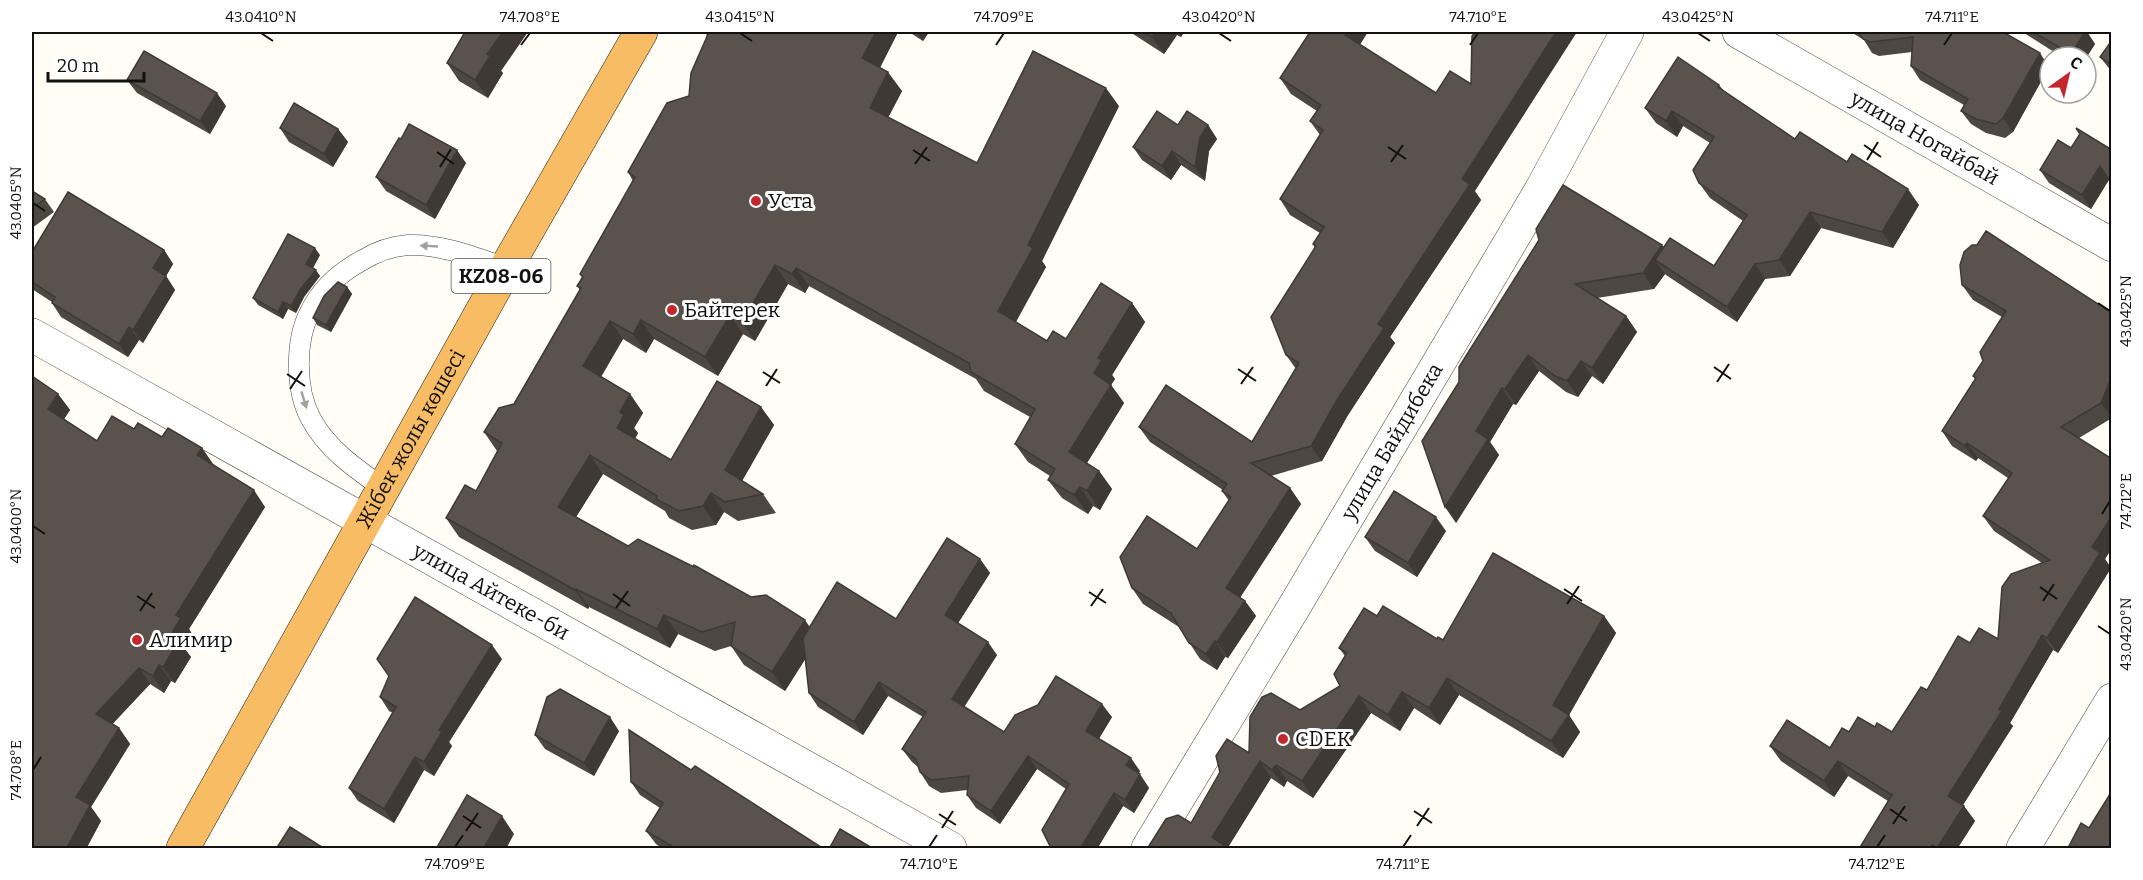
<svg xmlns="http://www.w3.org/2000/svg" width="2143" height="880" viewBox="0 0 2143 880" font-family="Bitter,serif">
<rect width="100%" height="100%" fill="#fffdf5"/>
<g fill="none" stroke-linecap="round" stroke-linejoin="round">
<defs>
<path id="service" d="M383 488C355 468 327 449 311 419 295 390 295 340 310 312 321 289 339 273 361 261 374 253 392 246 408 245 442 244 474 257 506 268"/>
<g id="minor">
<path id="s1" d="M1739 32 2112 245"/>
<path id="s2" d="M32 335 950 848"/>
<path id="s3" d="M1148 848 1294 607 1540 192 1627 32"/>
<path d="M2023 848 2112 700"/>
</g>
<g id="trunk">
<path id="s4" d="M183 848 506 268 641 32"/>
</g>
</defs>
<use href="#service" stroke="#444" stroke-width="21"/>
<use href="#minor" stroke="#444" stroke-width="34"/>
<use href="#trunk" stroke="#222" stroke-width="34"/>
<use href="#service" stroke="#fff" stroke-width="20"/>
<use href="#minor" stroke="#fff" stroke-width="33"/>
<use href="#trunk" stroke="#f7bc64" stroke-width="33"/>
</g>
<g fill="#4d4742">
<path d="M704 32H898L880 68 902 91 888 118 977 163 1119 106 1042 261 1046 267 1016 322 1047 341 1066 339 1132 303 1145 322 1112 375 1115 379 1111 385 1124 403 1087 463 1099 471 1112 489 1100 510 1093 506 1088 514 1062 498 1048 480 1050 476 1028 462 1015 444 1030 417 984 391 976 379 809 286 805 293 788 284 755 341 743 334 718 376 654 339 646 353 623 339 601 377 630 394 643 413 634 428 638 433 635 439 671 460 761 407 774 425 742 481 763 494 776 513 738 521 724 512 716 525 692 530 669 518 665 511 603 474 576 517 628 546 751 597 810 627 896 619 980 559 990 573 958 623 997 655 964 707 1004 732 1112 717 1099 739 1140 771 1138 773 1149 788 1134 813 1123 806 1097 849H1052L1042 830 1066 789 1037 769 1000 824 976 808 967 795V790L941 793 929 786 920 772 918 767 912 762 902 749 923 717 888 696 863 735 818 707 809 693 805 659 785 691 744 665 731 646 715 651 678 634 670 648 589 607 588 609 459 537 446 518 476 491 497 451 484 432 514 404 580 290 577 286 633 181 628 172 689 96 707 35Z"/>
<path d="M909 32H929L923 41Z"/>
<path d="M1130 32H1184L1181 37 1177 35 1164 54Z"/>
<path d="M1851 32H2003L2049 67 2013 132 2005 138 1986 133 1971 124 1961 111 1964 105 1920 80 1911 66 1912 52 1879 56 1872 53 1864 40Z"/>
<path d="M2022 32H2087L2095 44 2086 58V57H2062L2024 33Z"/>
<path d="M2112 40V72L2100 57Z"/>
<path d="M1360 45 1481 200 1390 337 1395 343 1348 415 1322 461 1271 476 1290 488 1301 504 1240 598 1245 601 1256 616 1228 658 1225 657 1217 670 1200 659 1179 627 1143 604 1132 588 1197 549 1229 501 1222 491 1223 490 1150 442 1139 427 1252 442 1296 369 1286 355 1315 248 1313 244 1320 233 1290 215 1280 199 1320 135 1310 121 1317 111 1291 94 1280 78Z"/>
<path d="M447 63 501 71 503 73 488 98 459 81Z"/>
<path d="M127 80 226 106 210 134 137 93Z"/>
<path d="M1719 85 1725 92 1795 139 1847 162 1919 205 1893 248 1821 228 1790 276 1765 279 1737 322 1666 275 1665 274 1654 289 1597 298 1626 316 1637 332 1603 384 1592 376 1578 397 1566 392 1539 371 1516 405 1513 404 1490 442 1499 455 1456 523 1459 382 1539 240 1662 245 1664 247 1714 266 1743 221 1710 198 1699 183 1710 143 1683 126 1677 137 1656 123 1645 108Z"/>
<path d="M1178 125H1208L1217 139 1209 151 1205 181 1181 165 1171 180 1142 160 1133 147Z"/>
<path d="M280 128 338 129 348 142 333 167 289 142Z"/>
<path d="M466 163 435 219 386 191 376 177Z"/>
<path d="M2040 170 2109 180 2091 209 2049 183Z"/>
<path d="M32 191 45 199 54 212 32 228Z"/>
<path d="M164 250 173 264 166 276 175 290 143 343 139 340 128 357 61 317 52 303V302L32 289V252Z"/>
<path d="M320 255 313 268 320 276 304 297 296 313 288 309 283 319 258 305 253 298Z"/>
<path d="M1962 285 2107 310 2112 309V418L2079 438 2112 459V548L2105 559 2111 568 2058 653 2053 650 2010 723 2013 726 1963 805 1975 821 1957 849H1859L1888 801 1848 776 1834 797 1781 761 1770 746 1830 748 1849 732 1875 727 1892 732 1927 690 1970 643 1998 639 2042 563 1994 531 1983 516 2008 478 1978 458 1976 461 1952 446 1942 431 1975 379 1973 376 1983 361 2002 317 1973 300Z"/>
<path d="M347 287 352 294 331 332 317 325 313 318Z"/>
<path d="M58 394 70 410 64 419 97 441 134 429 202 448 213 464 265 507 189 629 192 634 184 648 191 657 175 683 171 681 164 693 150 684 112 724 119 728 130 744 91 807 101 821 86 849H32Z"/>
<path d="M1446 531 1417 577 1375 551 1365 537Z"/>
<path d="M1377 616 1437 639 1443 640 1604 616 1616 633 1569 715 1580 732 1563 758 1459 695 1440 725 1414 708 1400 731 1371 713 1313 798 1287 781 1284 787 1271 778 1228 847 1191 823 1249 753 1300 710 1340 686 1345 656 1339 648Z"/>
<path d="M502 659 449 742 452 746 434 776 424 770 394 823 358 801 349 788 393 713 389 711 380 697Z"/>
<path d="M619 731 594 776 545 749 535 735Z"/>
<path d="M691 770 824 849H663L656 844 646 831 660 808 640 795 631 782Z"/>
</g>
<g fill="#3f3936">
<path d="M503 32H528L501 71 503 73 488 98 475 80 487 54Z"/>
<path d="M876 32H898L875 77 862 58Z"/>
<path d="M917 32H929L923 41Z"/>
<path d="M1156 32H1174L1177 35 1164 54 1152 37Z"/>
<path d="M1177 32H1184L1181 37Z"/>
<path d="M1347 32H1368L1356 51 1345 35Z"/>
<path d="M1556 32H1577L1475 191 1481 200 1390 337 1395 343 1348 415 1322 461 1311 446 1337 400 1378 324 1462 179Z"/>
<path d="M2085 32H2087L2095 44 2086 58V57H2072L2071 54Z"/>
<path d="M2040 53 2049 67 2013 132 2003 118Z"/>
<path d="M888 72 902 91 883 127 870 108Z"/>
<path d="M1106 88 1119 106 1042 261 1046 267 1011 330 998 311 1028 245Z"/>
<path d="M217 93 226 106 210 134 200 121Z"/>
<path d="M1672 111 1683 126 1677 137 1666 121Z"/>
<path d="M1208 125 1217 139 1209 151 1205 181 1195 167 1200 137Z"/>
<path d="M338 129 348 142 333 167 324 154Z"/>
<path d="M457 150 466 163 435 219 426 205Z"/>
<path d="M1172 151 1181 165 1171 180 1162 166Z"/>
<path d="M2100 166 2109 179 2091 209 2082 195Z"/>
<path d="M1908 189 1919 205 1893 248 1882 232Z"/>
<path d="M1810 212 1821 228 1790 276 1779 260Z"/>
<path d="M1662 245 1674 261 1655 260 1665 274 1654 289 1643 273Z"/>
<path d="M315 248 320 255 311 271 306 264Z"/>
<path d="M164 250 173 264 166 276 175 290 143 343 133 330 153 268Z"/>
<path d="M1755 264 1765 279 1737 322 1727 307Z"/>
<path d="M775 265 788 284 755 341 742 322Z"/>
<path d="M796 268 809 286 805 293 792 274Z"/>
<path d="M316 270 320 276 304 297 296 313 291 306 300 290Z"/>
<path d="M347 287 352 294 331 332 326 325Z"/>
<path d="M283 302 288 309 283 319 278 312Z"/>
<path d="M1132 303 1145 322 1112 375 1115 379 1111 385 1124 403 1082 471 1069 452 1098 358Z"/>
<path d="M730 315 743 334 718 376 705 357Z"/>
<path d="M1626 316 1637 332 1603 384 1592 368Z"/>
<path d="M641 320 654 339 646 353 633 334Z"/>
<path d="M610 321 623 339 596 385 583 366Z"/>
<path d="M129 327 139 340 128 357 119 344Z"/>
<path d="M1528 355 1539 371 1516 405 1505 389Z"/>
<path d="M1581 361 1592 376 1578 397 1567 381Z"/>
<path d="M2112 376V417L2101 403Z"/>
<path d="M1502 388 1513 404 1490 442 1499 455 1456 523 1445 507 1476 431Z"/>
<path d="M58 394 70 410 60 425 48 409Z"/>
<path d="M630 394 643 413 634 428 638 433 630 447 617 428 620 412Z"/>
<path d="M761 407 774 425 738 488 725 470Z"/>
<path d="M1967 443 1978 458 1976 461 1965 446Z"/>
<path d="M202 448 213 464 197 455Z"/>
<path d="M590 455 603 474 571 525 558 507Z"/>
<path d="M1099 471 1112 489 1100 510 1087 491Z"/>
<path d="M1080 487 1093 506 1088 514 1074 495Z"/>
<path d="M1290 488 1301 504 1236 603 1226 588Z"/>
<path d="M254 490 265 507 189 629 192 634 184 648 191 657 175 683 163 667 176 615Z"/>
<path d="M711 493 724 512 716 525 703 506Z"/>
<path d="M2112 516V548L2105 559 2111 568 2058 653 2047 638 2092 547Z"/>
<path d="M1436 517 1446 531 1417 577 1408 563Z"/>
<path d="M980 559 990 573 955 628 945 615Z"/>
<path d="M576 589 589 607 588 609 575 590Z"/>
<path d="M1245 601 1256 616 1228 658 1217 642Z"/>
<path d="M664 615 678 634 670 648 657 629Z"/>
<path d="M1604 616 1616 633 1569 715 1580 732 1563 758 1551 741 1553 705Z"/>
<path d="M805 620 818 639 785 691 772 672Z"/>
<path d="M2042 635 2053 650 2010 723 2013 726 1959 811 1948 796Z"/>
<path d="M1215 641 1225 657 1217 670 1206 654Z"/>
<path d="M988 642 997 655 961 712 952 699Z"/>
<path d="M492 645 502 659 449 742 452 746 434 776 424 762 439 730Z"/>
<path d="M159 665 171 681 164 693 153 676Z"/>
<path d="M139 668 150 684 107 730 96 714Z"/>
<path d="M1447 678 1459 695 1440 725 1429 708Z"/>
<path d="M879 682 888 696 863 735 854 722Z"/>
<path d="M1402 692 1414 708 1400 731 1388 715Z"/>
<path d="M1359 696 1371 713 1313 798 1302 781Z"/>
<path d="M1102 704 1112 717 1095 744 1086 731Z"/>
<path d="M610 717 619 731 594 776 584 763Z"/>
<path d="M119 728 130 744 91 807 101 821 86 849H66L76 797Z"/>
<path d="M1028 756 1037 769 1000 824 991 811Z"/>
<path d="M415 757 424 770 394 823 384 809Z"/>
<path d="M1131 758 1140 771 1135 779 1126 765Z"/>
<path d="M1260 761 1271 778 1227 849 1212 837Z"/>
<path d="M1838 761 1848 776 1834 797 1824 781Z"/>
<path d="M1276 765 1287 781 1284 787 1272 770Z"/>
<path d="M1140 774 1149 788 1134 813 1125 800Z"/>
<path d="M1114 793 1123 806 1097 849H1080Z"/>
<path d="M1964 806 1975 821 1957 849 1937 848Z"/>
<path d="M502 816 514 834 506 849H483Z"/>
</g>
<g fill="#5a524d" stroke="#3f3936" stroke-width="1.5">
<path d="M465 32H503L487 54 490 56 475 80 447 63Z"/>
<path d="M709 32H876L862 58 888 72 870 108 977 163 1033 51 1106 88 1028 245 1033 248 998 311 1047 341 1053 331 1066 339 1101 283 1132 303 1098 358 1102 360 1094 373 1111 385 1069 452 1099 471 1087 491 1080 487 1074 495 1048 480 1055 469 1015 444 1035 409 971 372 969 363 796 268 792 274 775 265 742 322 730 315 705 357 641 320 633 334 610 321 583 366 630 394 620 412 624 415 617 428 671 460 717 381 761 407 725 470 763 494 725 502 711 493 703 506 679 511 656 499 657 496 590 455 558 507 628 546 638 539 694 567V565L751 597 766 595 805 620 772 672 731 646 735 622 702 632 664 615 657 629 576 589 575 590 446 518 465 485 476 491 502 443 484 432 499 408 514 404 581 288 577 286 583 277 580 274 635 177 628 172 667 103 689 96 691 73Z"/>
<path d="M1144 32H1156L1152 37Z"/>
<path d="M1310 32H1347L1345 35 1436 93 1450 71 1471 84 1472 36 1475 32H1556L1462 179 1470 184 1378 324 1384 328 1337 400 1311 446 1251 463 1290 488 1226 588 1245 601 1217 642 1215 641 1206 654 1189 643 1171 613 1132 588 1120 557 1147 516 1197 549 1231 497 1222 491 1227 484 1139 427 1166 385 1252 442 1299 363 1286 355 1271 317 1316 246 1313 244 1324 227 1280 199 1323 130 1310 121 1321 105 1280 78Z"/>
<path d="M1858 32H2003L2040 53 2003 118 1996 124 1976 119 1961 111 1968 99 1911 66 1913 37 1870 42 1863 39Z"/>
<path d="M2033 32H2085L2071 54Z"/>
<path d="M2112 40V65L2100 57Z"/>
<path d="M144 51 217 93 200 121 127 80Z"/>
<path d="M1678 57 1719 85 1718 87 1795 139 1800 132 1847 162 1852 154 1908 189 1882 232 1810 212 1779 260 1755 264 1727 307 1655 260 1670 238 1714 266 1747 215 1699 183 1693 170 1714 137 1672 111 1666 121 1645 108Z"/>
<path d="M294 103 338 129 324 154 280 128Z"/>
<path d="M1157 111 1178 125 1187 111 1208 125 1200 137 1195 167 1172 151 1162 166 1133 147Z"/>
<path d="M409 124 457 150 426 205 376 177 399 138 401 139Z"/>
<path d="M2076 128 2112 150V184L2100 166 2082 195 2040 170 2058 140 2071 148 2080 134Z"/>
<path d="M1563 185 1662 245 1643 273 1575 284 1626 316 1592 368 1581 361 1567 381 1555 376 1528 355 1505 389 1502 388 1476 431 1488 439 1445 507 1422 441 1459 382V367L1539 240 1536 229Z"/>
<path d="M32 191 45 199 32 208Z"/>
<path d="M68 192 164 250 153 268 166 276 133 330 129 327 119 344 52 303 55 297 32 282V252Z"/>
<path d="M1986 231 2107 310 2112 309V376L2101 403 2061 427 2112 459V516L2092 547 2100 553 2047 638 2042 635 1999 709 2002 711 1948 796 1964 806 1937 848 1932 845 1930 849H1859L1892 795 1838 761 1824 781 1770 746 1787 720 1830 748 1842 728 1849 732 1858 717 1875 727 1877 723 1892 732 1921 687 1927 690 1958 636 1970 643 1979 628 1998 639 2002 587 2011 574 2050 560 1983 516 2012 473 1967 443 1965 446 1942 431 1976 378 1973 376 1983 361 1980 352 2006 311 1962 285 1960 265 1964 252 1972 245H1977Z"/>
<path d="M288 234 315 248 306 264 316 270 300 290 291 306 283 302 278 312 253 298Z"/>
<path d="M338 282 347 287 326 325 313 318 324 296Z"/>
<path d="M32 376 58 394 48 409 97 441 112 416 134 429 138 423 162 437 168 428 202 448 197 455 254 490 176 615 181 618 170 636 179 641 163 667 159 665 153 676 139 668 96 714 119 728 76 797 90 805 66 849H32Z"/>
<path d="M1394 491 1436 517 1408 563 1365 537Z"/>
<path d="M947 538 980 559 945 615 988 642 952 699 1004 732 1015 715 1038 705 1056 676 1102 704 1086 731 1131 758 1126 765 1140 774 1125 800 1114 793 1080 849 1051 848 1042 830 1069 784 1028 756 991 811 967 795 969 776 931 780 920 772 916 759 902 749 926 712 879 682 854 722 809 693 803 638 837 582 896 619Z"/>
<path d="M1493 553 1604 616 1553 705 1569 715 1551 741 1447 678 1429 708 1402 692 1388 715 1359 696 1302 781 1276 765 1272 770 1260 761 1212 837 1229 849H1147L1166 819 1178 815 1191 823 1220 772 1216 756 1227 739 1249 753 1250 717 1262 697 1271 693 1300 710 1340 686 1334 674 1347 653 1339 648 1364 608 1377 616 1383 606 1437 639 1438 637 1443 640Z"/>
<path d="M415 597 492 645 439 730 442 732 424 762 415 757 384 809 349 788 396 707 380 697 389 676 377 659Z"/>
<path d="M560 689 610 717 584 763 535 735 547 697Z"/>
<path d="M629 730 691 770 695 766 824 849H671L672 846 646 831 663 803 631 782Z"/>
<path d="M2112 791V849H2073L2069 846 2081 823 2089 828Z"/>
<path d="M467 795 502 816 483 849H436Z"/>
<path d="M290 827 325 849H276Z"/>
<path d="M840 829 872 848 871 849H829Z"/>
</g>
<defs><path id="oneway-solid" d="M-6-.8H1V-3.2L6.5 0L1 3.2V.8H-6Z" transform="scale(1.5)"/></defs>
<g fill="#a0a0a0">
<use href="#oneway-solid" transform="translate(429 246) rotate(-177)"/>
<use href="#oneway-solid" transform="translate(304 400) rotate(73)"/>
</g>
<path fill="none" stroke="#111" stroke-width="2" d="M261 33 273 41M740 33 752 41M1219 33 1231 41M1698 33 1710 41M521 45 530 33M996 45 1004 33M1470 45 1478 33M1944 45 1952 33M1864 145 1881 157M1388 147 1406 159M913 150 930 161M437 152 454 164M1867 160 1878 142M1391 162 1403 145M915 164 927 147M440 167 451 149M33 203 45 211M2098 303 2110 311M1714 367 1731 379M1238 369 1256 381M763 372 780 383M287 374 305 386M1717 382 1729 364M1241 384 1253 367M766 386 777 369M290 389 302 371M2102 514 2110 501M33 526 45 534M2040 587 2057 599M1564 589 1582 601M1089 592 1106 603M613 594 630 606M137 596 155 608M2043 601 2054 584M1567 604 1579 586M1091 606 1103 589M616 608 628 591M140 611 152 593M2098 626 2110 634M33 770 41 757M1890 809 1907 821M1414 811 1432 823M939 814 956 825M463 816 481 828M1893 824 1905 806M1417 826 1429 808M942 828 953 811M466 831 478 813M455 847 463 835M929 847 937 835M1403 847 1411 835M1877 847 1885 835"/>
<g fill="#c4262e" stroke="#fff" stroke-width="2">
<circle cx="756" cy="201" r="6"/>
<circle cx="672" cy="310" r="6"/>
<circle cx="137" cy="640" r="6"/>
<circle cx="1283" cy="739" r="6"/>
</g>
<g text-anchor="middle" stroke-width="6" stroke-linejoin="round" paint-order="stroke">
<rect fill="#fff" stroke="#585858" stroke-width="1.5" x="451.5" y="259" width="99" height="34" rx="4.5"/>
<g font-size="20" font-weight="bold" fill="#111">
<text x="501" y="283">KZ08-06</text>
</g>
<g font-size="21" fill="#111" stroke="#fff">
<text dy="7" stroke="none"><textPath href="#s1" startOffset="214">улица Ногайбай</textPath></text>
<text dy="7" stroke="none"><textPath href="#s4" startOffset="468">Жібек жолы көшесі</textPath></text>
<text dy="7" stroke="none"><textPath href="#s3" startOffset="474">улица Байдибека</textPath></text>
<text dy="7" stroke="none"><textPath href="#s2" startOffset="526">улица Айтеке-би</textPath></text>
</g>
<g font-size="21" fill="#111" stroke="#fff" text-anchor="start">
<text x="768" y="208">Уста</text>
<text x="684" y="317">Байтерек</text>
<text x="149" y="647">Алимир</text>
<text x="1295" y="746">CDEK</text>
</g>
</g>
<rect width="2143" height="880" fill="none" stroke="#ffffff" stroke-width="66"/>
<g transform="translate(2068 75) rotate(34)"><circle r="28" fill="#ffffff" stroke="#a0a0a0" stroke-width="1.5"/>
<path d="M0-4.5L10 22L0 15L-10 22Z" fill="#c4262e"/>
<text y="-9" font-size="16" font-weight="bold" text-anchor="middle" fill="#111111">С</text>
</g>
<path d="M48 72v9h96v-9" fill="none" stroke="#111111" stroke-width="3"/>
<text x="57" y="72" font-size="18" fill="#111111" stroke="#ffffff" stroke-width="4.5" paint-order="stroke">20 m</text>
<rect x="33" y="33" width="2077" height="814" fill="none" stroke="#111" stroke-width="2"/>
<g font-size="15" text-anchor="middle" fill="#111">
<text x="261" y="22">43.0410°N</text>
<text x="530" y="22">74.708°E</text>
<text x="740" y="22">43.0415°N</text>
<text x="1004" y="22">74.709°E</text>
<text x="1219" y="22">43.0420°N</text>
<text x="1478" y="22">74.710°E</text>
<text x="1698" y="22">43.0425°N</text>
<text x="1952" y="22">74.711°E</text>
<text transform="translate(16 203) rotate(-90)" y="5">43.0405°N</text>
<text transform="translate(2126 311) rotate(-90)" y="5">43.0425°N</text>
<text transform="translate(2126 501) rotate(-90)" y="5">74.712°E</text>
<text transform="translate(16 526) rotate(-90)" y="5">43.0400°N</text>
<text transform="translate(2126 634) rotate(-90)" y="5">43.0420°N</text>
<text transform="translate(16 770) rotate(-90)" y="5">74.708°E</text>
<text x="455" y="869">74.709°E</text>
<text x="929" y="869">74.710°E</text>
<text x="1403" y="869">74.711°E</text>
<text x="1877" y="869">74.712°E</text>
</g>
</svg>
